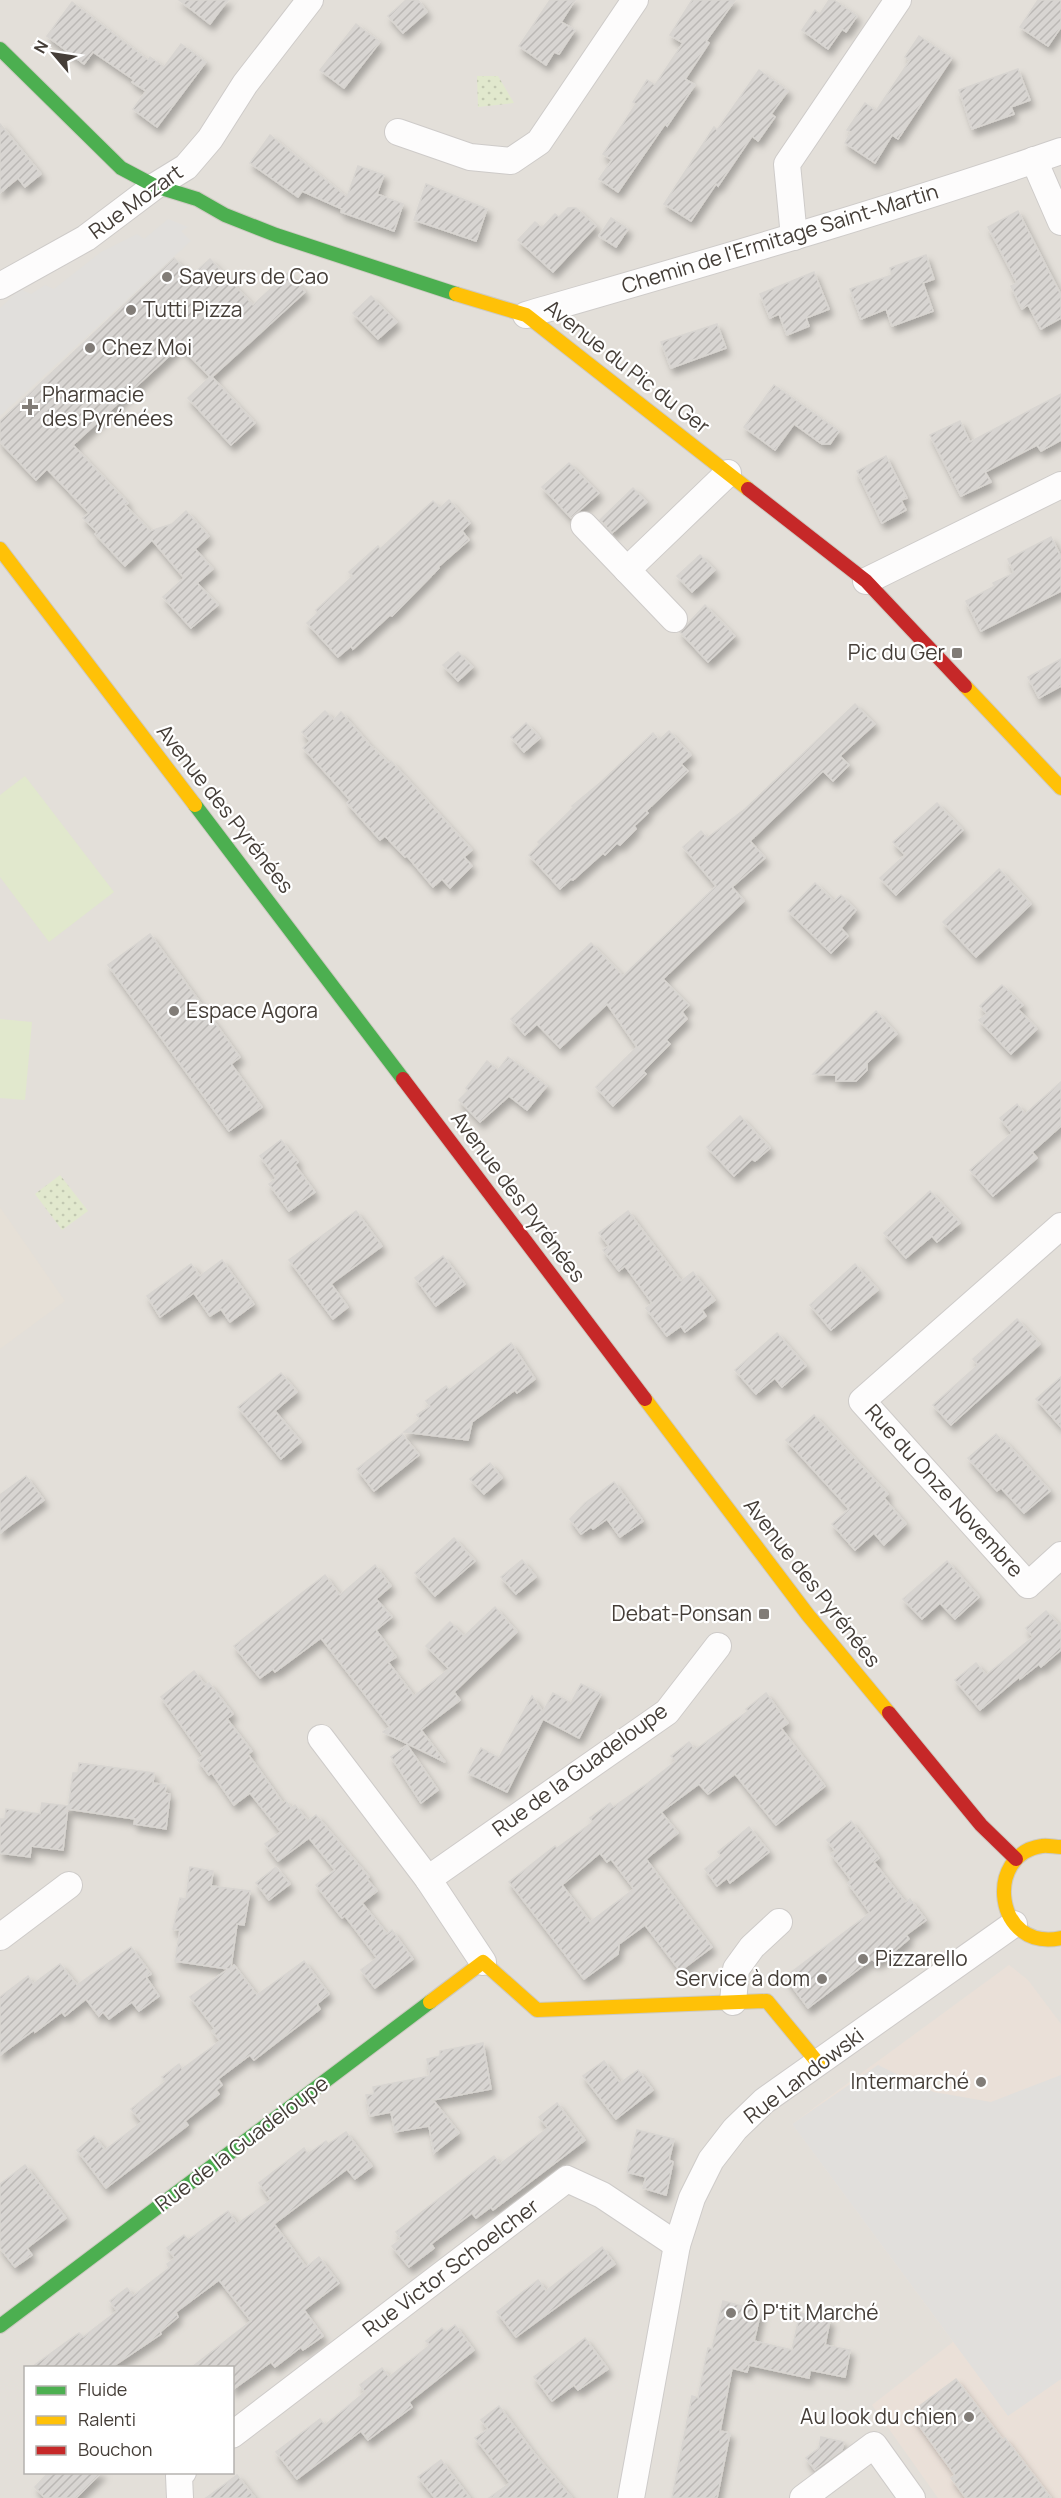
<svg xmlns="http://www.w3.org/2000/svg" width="1061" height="2498" viewBox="0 0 1061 2498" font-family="Manrope,sans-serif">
<defs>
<pattern id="park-dots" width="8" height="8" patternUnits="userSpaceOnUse" patternTransform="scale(1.5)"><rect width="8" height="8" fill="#e1e8cd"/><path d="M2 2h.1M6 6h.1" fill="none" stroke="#c2c8b1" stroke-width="1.8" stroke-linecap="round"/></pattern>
<pattern id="building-hatch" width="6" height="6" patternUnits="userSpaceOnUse" patternTransform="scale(1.5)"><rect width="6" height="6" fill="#d8d5d2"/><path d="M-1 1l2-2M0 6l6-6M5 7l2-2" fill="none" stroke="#bbb8b5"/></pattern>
<filter id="shadow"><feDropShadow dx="3.5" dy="6" stdDeviation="3" flood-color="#0004"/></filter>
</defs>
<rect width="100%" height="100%" fill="#f0eeeb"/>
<path fill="#e3dfd9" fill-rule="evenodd" d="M0 0H1061V2498H0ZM26 2368H232V2472H26Z"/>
<path fill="#eae0d8" d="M1009 1965 1028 1980 1061 2024V2498H938L872 2405 953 2342 792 2124Z"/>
<path fill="#e6e0d7" d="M0 1207 65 1301 0 1349Z"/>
<g fill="url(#park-dots)">
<path d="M477 76H498L514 103 478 107Z"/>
<path d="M60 1175 88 1211 62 1230 35 1194Z"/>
</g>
<g fill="#e1e8cd">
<path d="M25 776 114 892 49 942 0 877V795Z"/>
<path d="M0 1019 32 1022 25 1100 0 1098Z"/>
</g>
<g fill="#e1dfdc">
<path d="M168 219 188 227 181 231 191 241 0 416V308L20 289 31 294 45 285 54 289 101 252 137 234 144 239Z"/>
<path d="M878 2065 934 2092 991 2102 1061 2075V2379L1008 2416 792 2124Z"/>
</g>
<g fill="url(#building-hatch)" stroke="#d8d5d1" stroke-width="1.5" fill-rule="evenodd" filter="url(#shadow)">
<path d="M179 0H228L210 24Z"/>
<path d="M406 0H418L427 12 403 33 388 16Z"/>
<path d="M550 0H575L561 22 575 30 559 54 554 52 546 65 519 46Z"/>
<path d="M692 0H735L706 41 709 43 685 79 695 85 667 126 665 124 618 192 599 179 612 160 603 154 636 104 633 102 647 80 655 85 683 43 670 35Z"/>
<path d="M829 0H834L857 16 846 32 842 29 828 49 802 30 815 10 820 14Z"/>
<path d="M1038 0H1061V27L1048 46 1020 27Z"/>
<path d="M72 2 148 60 150 57 164 67 181 44 206 62 157 127 133 109 146 91 132 82 134 80 93 52 84 64 47 36Z"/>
<path d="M356 24 380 42 344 88 320 70Z"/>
<path d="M919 36 952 58 898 139 892 135 875 163 845 143 851 132 847 130 865 103 876 111 910 60 905 57Z"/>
<path d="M1018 69 1030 100 1011 107 1014 114 972 129 959 90Z"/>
<path d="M759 70 788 91 771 114 775 117 758 141 752 136 718 186 716 184 691 221 664 204 714 127 717 130Z"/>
<path d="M0 124 41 174 25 187 18 178 0 193Z"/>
<path d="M270 135 347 197 358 166 384 175 377 194 403 204 394 231 341 212 342 209 302 191 298 197 250 163Z"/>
<path d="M426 184 487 209 476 241 414 220Z"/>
<path d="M568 208H576L596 226 553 272 518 240 535 222 542 228 555 214 559 217Z"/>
<path d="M1018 211 1061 295V318L1041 329 1028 305 1022 309 1011 286 1017 283 988 227Z"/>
<path d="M611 218 628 229 616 247 599 236Z"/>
<path d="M926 255 934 279 923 283 933 311 892 326 886 309 861 319 850 289 892 275 890 268Z"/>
<path d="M174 258 191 276 210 259 253 305 288 273 305 292 212 377 255 423 231 445 188 398 210 377 180 346 73 445 128 503 125 505 150 531 172 524 186 511 209 536 195 549 213 569 197 583 218 605 191 628 163 597 184 578 152 540 125 566 95 534 97 532 83 518 89 513 47 469 36 480 0 442V421Z"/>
<path d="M814 272 829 309 806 318 809 326 787 335 779 314 770 318 760 294Z"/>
<path d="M371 296 397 322 378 339 353 313Z"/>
<path d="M717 324 726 348 671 368 661 342Z"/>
<path d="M774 385 839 431 830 444H822L794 424 775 450 744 427Z"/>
<path d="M1061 394V440L1041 451 1037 445 985 472 991 482 961 496 930 435 960 421 970 442Z"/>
<path d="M886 456 907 498 901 500 906 510 882 523 857 471Z"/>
<path d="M569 463 599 493 571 518 542 487Z"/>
<path d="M633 488 647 502 612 533 600 520Z"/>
<path d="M449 500 470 523 462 531 469 540 438 567 439 568 392 616 390 615 353 649 351 646 338 657 307 623 318 613 316 610 353 576 349 572 378 546 380 549 433 501 440 508Z"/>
<path d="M1051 537 1061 557V591L981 631 966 601 995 586 993 583 1014 573 1008 559Z"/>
<path d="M700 555 715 570 692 592 677 576Z"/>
<path d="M705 605 735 636 708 662 680 632Z"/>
<path d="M458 652 473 667 458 681 443 665Z"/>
<path d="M1061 659V686L1039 698 1028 677Z"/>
<path d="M855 704 875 724 840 756 849 765 833 781 823 771 750 841 765 858 732 887 744 901 663 979 689 1005 682 1012 687 1019 666 1040 670 1044 643 1071 646 1074 613 1106 596 1087 637 1047 607 1004 560 1048 537 1024 525 1035 511 1019 591 943 623 976 716 886 683 847 701 831 707 838 745 809Z"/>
<path d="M325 711 334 720 341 712 369 744 389 763 391 761 472 850 464 857 472 866 450 888 442 879 433 887 407 856 405 857 385 836 380 840 347 803 350 800 303 748 310 741 302 732Z"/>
<path d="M526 723 540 738 524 752 511 737Z"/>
<path d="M669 731 691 755 681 764 688 771 646 811 648 813 634 826 636 829 620 845 617 843 605 855 603 853 573 880 571 879 560 889 529 855 540 844 538 842 574 807 572 806 601 782 653 733 659 740Z"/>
<path d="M937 803 963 830 896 895 880 878 905 855 893 842Z"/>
<path d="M999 869 1031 904 976 957 943 922Z"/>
<path d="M815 883 834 901 841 895 856 910 841 928 848 936 831 953 788 911Z"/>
<path d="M150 934 240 1057 231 1064 262 1107 229 1131 108 965Z"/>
<path d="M1002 985 1023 1005 1018 1009 1037 1029 1011 1054 979 1020 987 1014 980 1006Z"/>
<path d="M876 1011 897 1034 867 1063V1070L856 1081H836V1075L813 1074Z"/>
<path d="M508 1057 547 1086 527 1110 509 1096 480 1122 459 1100 468 1091 466 1088 487 1061 498 1070Z"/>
<path d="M1061 1082V1126L1032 1152 1037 1158 993 1196 970 1170 1012 1133 1000 1118 1017 1104 1025 1114Z"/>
<path d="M740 1116 770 1148 755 1161 752 1159 734 1176 707 1147Z"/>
<path d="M281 1140 298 1162 295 1165 315 1192 289 1211 269 1184 276 1178 260 1156Z"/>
<path d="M930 1191 960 1223 937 1242 932 1236 906 1258 884 1233Z"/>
<path d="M356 1211 382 1246 331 1284 348 1307 333 1319 289 1260Z"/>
<path d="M628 1211 681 1281 693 1272 715 1300 702 1310 706 1316 685 1332 681 1326 667 1336 646 1308 652 1303 625 1266 619 1271 603 1250 609 1246 599 1233Z"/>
<path d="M443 1256 465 1284 436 1306 415 1278Z"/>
<path d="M222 1260 254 1304 230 1322 221 1309 210 1316 194 1293 160 1317 147 1296 191 1264 200 1276Z"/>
<path d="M855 1264 878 1290 831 1330 810 1305Z"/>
<path d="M1017 1319 1040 1344 951 1425 933 1405 978 1365 973 1359Z"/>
<path d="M777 1333 806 1366 782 1387 775 1378 756 1394 735 1370Z"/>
<path d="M511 1343 535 1379 517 1393 515 1390 472 1422 468 1440 404 1432 420 1419 417 1415 430 1406 426 1401 446 1386 449 1390Z"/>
<path d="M281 1373 297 1392 275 1411 301 1442 281 1459 238 1407Z"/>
<path d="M1061 1377V1427L1036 1399Z"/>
<path d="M814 1415 888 1494 884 1498 906 1524 884 1545 874 1533 855 1550 832 1524 849 1509 786 1440Z"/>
<path d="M402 1434 419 1455 374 1491 357 1469Z"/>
<path d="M996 1434 1003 1442 1004 1440 1050 1491 1024 1513 1001 1488 997 1491 968 1458Z"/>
<path d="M490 1463 502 1478 484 1494 470 1479Z"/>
<path d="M26 1476 44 1500 0 1533V1495Z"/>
<path d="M614 1482 643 1521 620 1537 607 1519 593 1529 591 1527 581 1534 570 1519 585 1503Z"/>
<path d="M454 1538 475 1561 435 1596 415 1573Z"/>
<path d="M522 1560 536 1577 516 1594 501 1577Z"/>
<path d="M947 1561 979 1597 955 1619 940 1603 922 1619 903 1599Z"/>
<path d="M375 1565 391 1586 376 1599 392 1617 376 1630 396 1657 388 1662 414 1696 449 1669 426 1646 450 1622 464 1636 495 1607 517 1632 454 1692 460 1700 421 1730 445 1762 383 1732 390 1727 321 1638 275 1672 273 1669 260 1678 234 1646 325 1575 340 1595Z"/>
<path d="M1046 1611 1061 1627V1650L1041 1667 1039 1664 1020 1679 1019 1677 980 1710 955 1680 976 1663 986 1675 1033 1637 1026 1628Z"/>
<path d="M194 1671 205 1685 209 1683 233 1714 227 1719 252 1751 248 1754 283 1803 286 1801 291 1808 295 1805 308 1821 316 1815 369 1877 367 1879 377 1891 362 1903 387 1934 392 1930 413 1959 375 1988 361 1970 377 1958 345 1916 342 1918 316 1885 335 1870 309 1838 278 1861 265 1844 281 1832 250 1793 234 1805 212 1773 209 1775 198 1760 203 1756 161 1697Z"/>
<path d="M581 1684 601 1694 579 1738 543 1719 507 1792 468 1773 481 1748 499 1758 532 1696 543 1712 553 1693 571 1703Z"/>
<path d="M766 1693 788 1723 781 1728 825 1786 776 1825 735 1774 708 1794 699 1784 661 1812 678 1833 646 1859 712 1947 680 1971 645 1925 619 1944 618 1954 584 1979 509 1882 555 1846 557 1848 593 1822 590 1818 610 1803 613 1807 648 1783 676 1761 671 1756 689 1742 695 1750 748 1711 746 1709ZM600 1853 607 1862 611 1859 634 1889 590 1922 562 1885Z"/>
<path d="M407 1745 438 1790 421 1803 391 1757Z"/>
<path d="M79 1763 154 1773 153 1783 166 1785 165 1793 170 1794 166 1829 134 1824 135 1819 68 1809 73 1773H78Z"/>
<path d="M42 1803 68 1806 63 1850 31 1846 30 1857 0 1853V1819H5L6 1809 40 1814Z"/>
<path d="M851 1821 879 1858 874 1862 905 1902 910 1899 926 1920 906 1935 909 1939 896 1950 876 1963 872 1959 808 2008 785 1977 870 1913 848 1883 851 1880 831 1854 835 1851 827 1840Z"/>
<path d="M749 1827 769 1852 730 1883 727 1878 717 1886 705 1869 721 1856 718 1852Z"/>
<path d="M190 1867 213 1871 211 1886 250 1891 244 1925 237 1924 231 1967 234 1965 257 1995 304 1961 329 1994 317 2004 320 2009 254 2060 250 2055 218 2079 222 2085 216 2090 219 2094 185 2121 188 2125 106 2188 77 2150 94 2136 105 2150 142 2122 131 2109 166 2081 162 2077 179 2064 182 2069 220 2041 212 2031 215 2029 190 1997 228 1969 175 1961 180 1930 173 1929 180 1898 186 1899Z"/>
<path d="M276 1867 290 1884 269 1900 256 1883Z"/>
<path d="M131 1947 151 1974 146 1977 159 1996 139 2011 132 2002 109 2019 103 2012 99 2016 86 1999 65 2016 62 2012 35 2032 34 2030 0 2055V1997L28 1976 33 1984 60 1964 77 1985Z"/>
<path d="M483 2043 491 2089 433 2100 459 2133 434 2153 429 2126 395 2132 391 2112 370 2116 366 2095 374 2094 373 2087 430 2076 427 2059 440 2056V2051Z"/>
<path d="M604 2061 620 2083 638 2070 653 2090 616 2119 583 2076Z"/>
<path d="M557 2103 585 2140 493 2210 491 2207 476 2218 472 2213 431 2244 434 2248 409 2267 392 2246 401 2239 396 2232 494 2156 500 2164 548 2128 539 2117Z"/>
<path d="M637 2130 674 2139 669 2160 673 2162 666 2195 643 2188 646 2177 627 2172Z"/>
<path d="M346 2132 372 2166 355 2179 347 2169 274 2224 306 2267 319 2257 339 2283 304 2310 323 2336 303 2350 301 2347 275 2367 271 2362 232 2390V2367H192L251 2321 219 2280 176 2312 178 2317 160 2332 161 2334 112 2367H32L79 2333 83 2337 117 2311 110 2301 127 2288 133 2296 169 2268 167 2264 175 2258 167 2248 184 2235 188 2240 228 2211 237 2224 271 2200 259 2183 304 2148 308 2154 326 2141 328 2144Z"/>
<path d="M25 2165 66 2218 27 2248 32 2255 15 2267 0 2248V2184Z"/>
<path d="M602 2247 615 2264 516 2337 497 2312 538 2280 546 2291Z"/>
<path d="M723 2301 761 2311 754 2341 792 2350 800 2313 830 2320 825 2345 850 2350 845 2377 810 2370 809 2378 749 2365 747 2372 732 2368 720 2431 730 2433 717 2498H672L692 2396 698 2398 708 2348 712 2349Z"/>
<path d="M455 2325 474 2350 409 2402 412 2407 368 2440 361 2431 297 2479 276 2452 320 2419 325 2425 365 2392 360 2385 382 2368 389 2377 430 2345 426 2341 442 2328 446 2332Z"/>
<path d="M585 2338 608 2369 578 2390 574 2385 552 2401 534 2377Z"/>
<path d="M956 2379 1003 2440 1005 2438 1051 2498H966L951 2478 955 2475 910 2413Z"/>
<path d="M499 2406 534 2453 572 2498H489L510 2483 475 2438 488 2429 481 2420Z"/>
<path d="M821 2437 844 2442 842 2450 815 2470 806 2458 819 2448Z"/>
<path d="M441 2460 470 2498H435L418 2477Z"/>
<path d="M49 2472H102L76 2498H45L35 2487Z"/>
<path d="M237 2475 255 2498H206Z"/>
</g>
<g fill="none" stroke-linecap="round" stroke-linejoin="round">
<defs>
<g id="street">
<path d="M398 132 470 157 511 161 539 142 635 0"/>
<path d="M1034 160 1061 222"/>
<path d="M794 237 787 164 898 0"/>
<path d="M0 286 86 238 155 186 186 167 210 139 245 84 310 0"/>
<path d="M526 315C705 263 885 212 1061 151"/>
<path d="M584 525 674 619"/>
<path d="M627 570 728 473"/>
<path d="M866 581 1061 485"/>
<path d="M1061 1226 862 1401 1028 1585 1061 1555"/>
<path d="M321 1738 428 1879 483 1962"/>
<path d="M428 1879 667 1712 718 1646"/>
<path d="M0 1937 69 1885"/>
<path d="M733 2002 736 1969 752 1947 779 1922"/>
<path d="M232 2435 567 2179 602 2195 677 2245"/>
<path d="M180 2498 179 2476 183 2472"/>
<path d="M631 2498 677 2245 692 2198 711 2160 735 2129 764 2101 1014 1924"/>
<path d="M803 2498 874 2445 912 2498"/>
</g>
<g id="fast">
<path d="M0 49 121 168 155 186 197 199 225 215 276 235 456 294"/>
<path d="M195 805 403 1079"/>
<path d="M0 2326 430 2002"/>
</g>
<g id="slow">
<path d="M456 294 526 315 748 489"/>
<path d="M0 549 195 805"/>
<path d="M965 686 1061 788"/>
<path d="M645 1399 808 1615 889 1713"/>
<path d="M1061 1847C1055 1847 1048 1845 1042 1846 984 1854 994 1952 1061 1938"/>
<path d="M430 2002 483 1962 537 2010 767 2001 818 2063"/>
</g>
<g id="jam">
<path d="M748 489 866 581 965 686"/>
<path d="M403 1079 645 1399"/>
<path d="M889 1713 981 1825 1016 1859"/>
</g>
</defs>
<use href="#street" stroke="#cecbc9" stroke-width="28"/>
<use href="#fast" stroke="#cecac2" stroke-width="16"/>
<use href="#slow" stroke="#cecac2" stroke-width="16"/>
<use href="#jam" stroke="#cecac2" stroke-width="16"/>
<use href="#street" stroke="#fdfcfc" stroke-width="26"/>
<use href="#fast" stroke="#4caf50" stroke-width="14"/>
<use href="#slow" stroke="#ffc107" stroke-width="14"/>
<use href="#jam" stroke="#c62828" stroke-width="14"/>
</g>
<g fill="#817c77" stroke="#fff" stroke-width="2">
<circle cx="167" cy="277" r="6"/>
<circle cx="131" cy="310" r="6"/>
<circle cx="90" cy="348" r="6"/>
<path d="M27 398h6v6h6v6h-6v6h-6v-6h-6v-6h6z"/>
<rect x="951" y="647" width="12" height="12" rx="3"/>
<circle cx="174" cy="1011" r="6"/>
<rect x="758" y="1608" width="12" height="12" rx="3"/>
<circle cx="863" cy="1959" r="6"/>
<circle cx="822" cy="1979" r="6"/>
<circle cx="981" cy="2082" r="6"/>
<circle cx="731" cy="2313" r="6"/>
<circle cx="969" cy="2417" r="6"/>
</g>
<g text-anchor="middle" stroke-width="4.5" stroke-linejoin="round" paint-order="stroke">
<g font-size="21" fill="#453e38" stroke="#fff">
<text transform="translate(136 202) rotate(-36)" y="7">Rue Mozart</text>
<text transform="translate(780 239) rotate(-17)" y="7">Chemin de l'Ermitage Saint-Martin</text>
<text transform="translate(627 367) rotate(38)" y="7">Avenue du Pic du Ger</text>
<text transform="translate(225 809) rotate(52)" y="7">Avenue des Pyrénées</text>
<text transform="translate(518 1197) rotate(53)" y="7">Avenue des Pyrénées</text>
<text transform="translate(944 1491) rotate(48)" y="7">Rue du Onze Novembre</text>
<text transform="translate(812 1583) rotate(52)" y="7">Avenue des Pyrénées</text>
<text transform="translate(580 1770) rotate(-36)" y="7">Rue de la Guadeloupe</text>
<text transform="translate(804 2076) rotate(-37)" y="7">Rue Landowski</text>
<text transform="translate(242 2144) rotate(-37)" y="7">Rue de la Guadeloupe</text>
<text transform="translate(451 2268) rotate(-37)" y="7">Rue Victor Schoelcher</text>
</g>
<g font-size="21" fill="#453e38" stroke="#fff" text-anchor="start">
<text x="179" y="284">Saveurs de Cao</text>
<text x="143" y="317">Tutti Pizza</text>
<text x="102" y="355">Chez Moi</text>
<text x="42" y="402">Pharmacie<tspan x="42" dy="24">des Pyrénées</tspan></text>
<text x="945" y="660" text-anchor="end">Pic du Ger</text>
<text x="186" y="1018">Espace Agora</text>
<text x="752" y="1621" text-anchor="end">Debat-Ponsan</text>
<text x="875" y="1966">Pizzarello</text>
<text x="810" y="1986" text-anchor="end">Service à dom</text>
<text x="969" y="2089" text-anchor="end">Intermarché</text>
<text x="743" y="2320">Ô P'tit Marché</text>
<text x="957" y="2424" text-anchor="end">Au look du chien</text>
</g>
</g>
<rect x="24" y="2366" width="210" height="108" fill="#ffffff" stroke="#b5b2af" stroke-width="1.5"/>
<rect x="36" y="2386" width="30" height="9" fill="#4caf50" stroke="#b5b2af" stroke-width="1.5"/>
<text x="78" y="2396" font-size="18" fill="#453e38">Fluide</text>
<rect x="36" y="2416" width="30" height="9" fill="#ffc107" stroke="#b5b2af" stroke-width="1.5"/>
<text x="78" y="2426" font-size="18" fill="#453e38">Ralenti</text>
<rect x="36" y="2446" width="30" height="9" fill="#c62828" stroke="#b5b2af" stroke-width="1.5"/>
<text x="78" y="2456" font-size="18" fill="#453e38">Bouchon</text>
<g transform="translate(54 54) rotate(299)" stroke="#ffffff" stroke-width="4.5" paint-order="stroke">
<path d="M0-4.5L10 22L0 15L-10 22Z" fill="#453e38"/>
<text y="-9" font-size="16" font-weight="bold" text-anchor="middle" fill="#453e38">N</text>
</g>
</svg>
